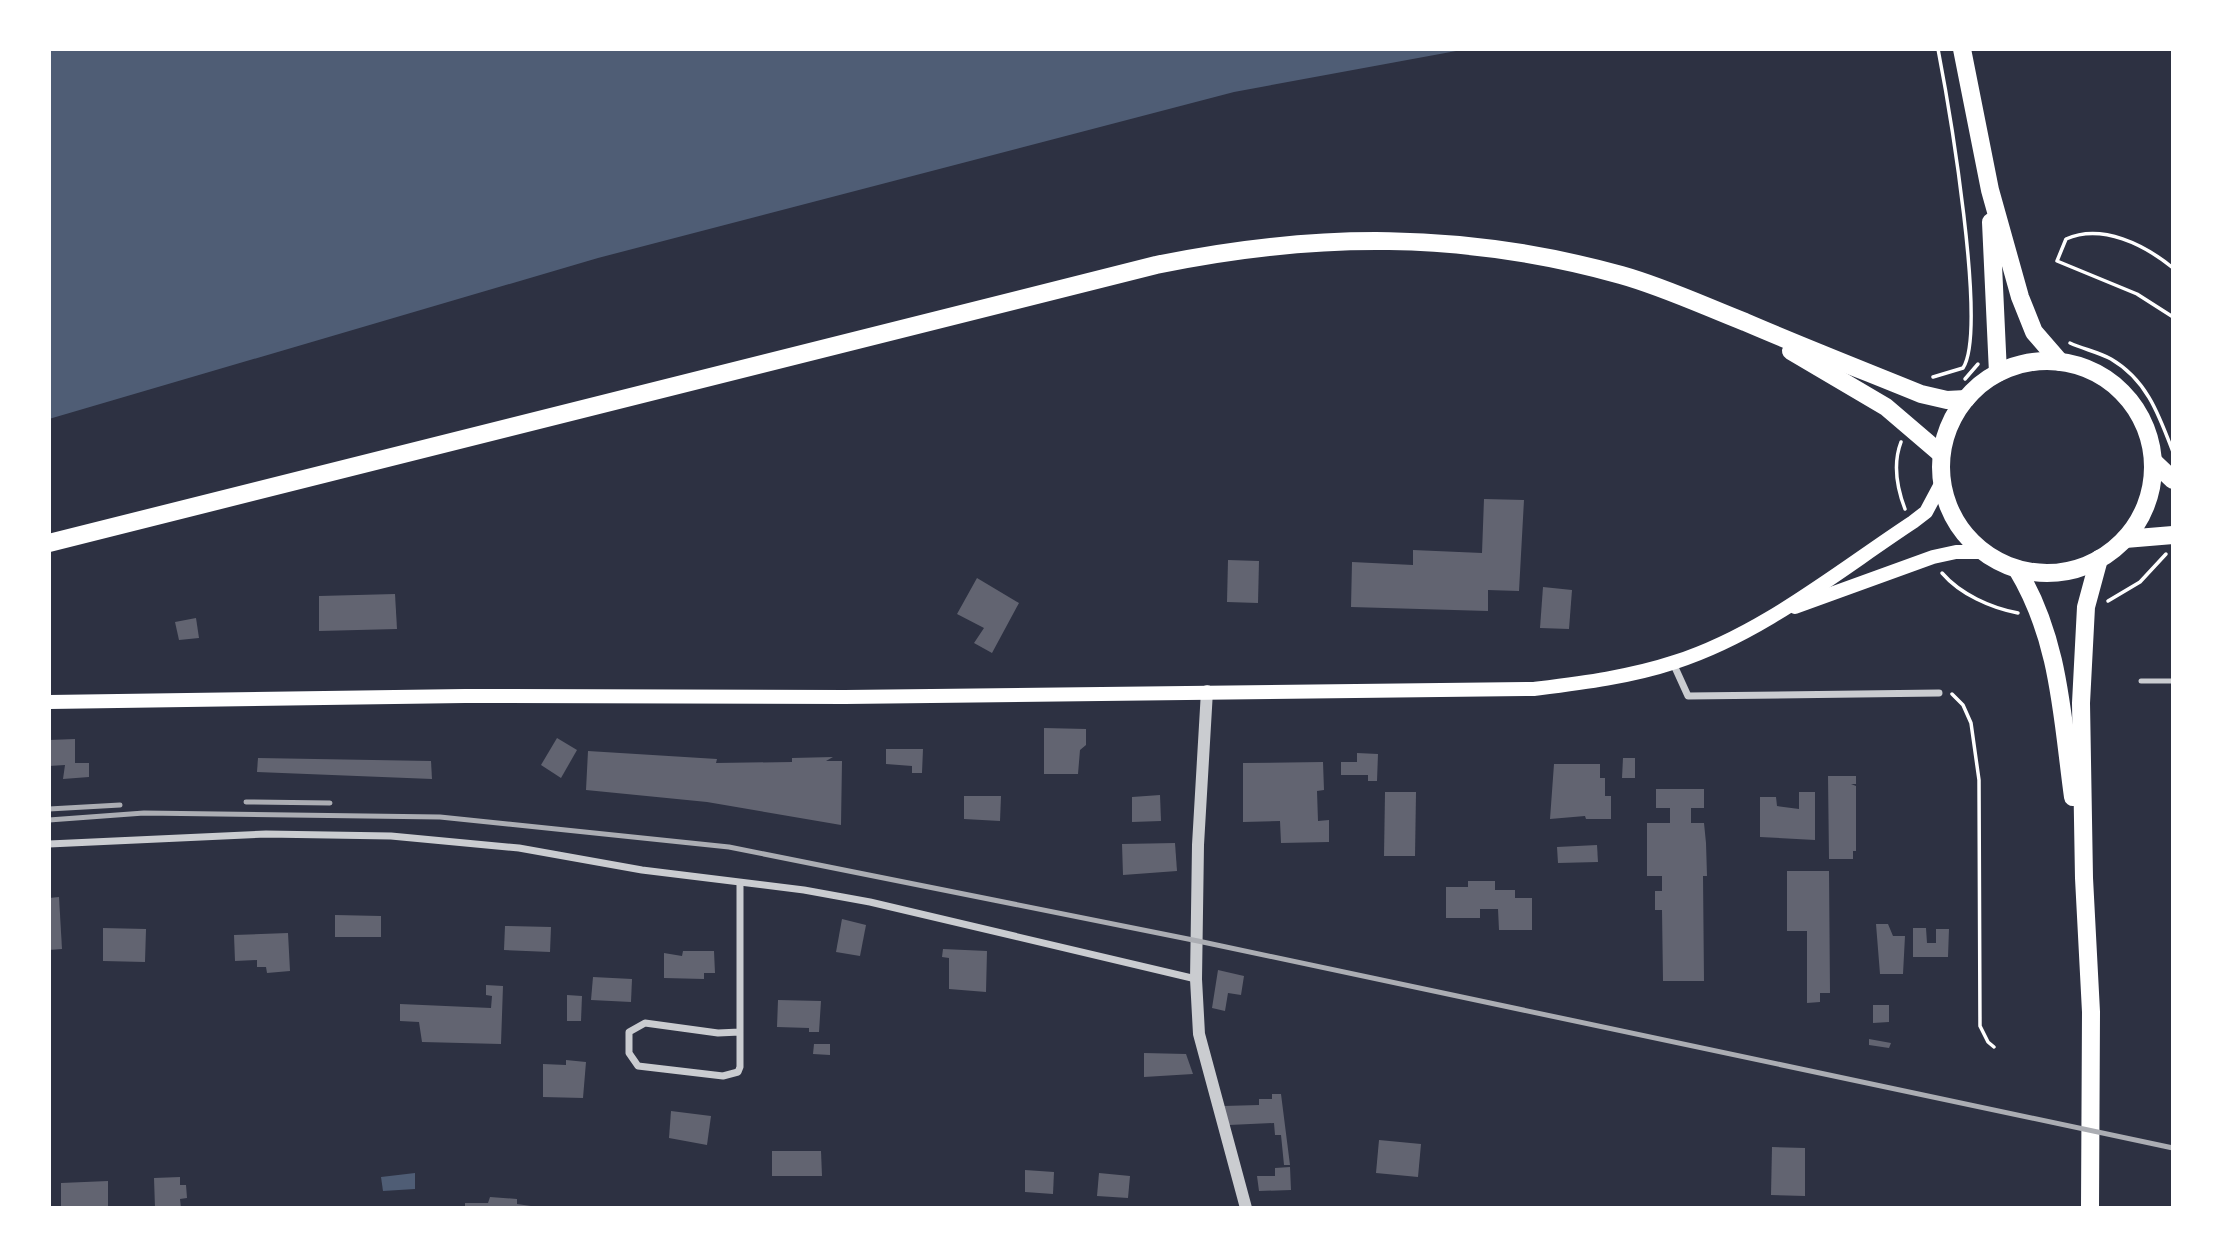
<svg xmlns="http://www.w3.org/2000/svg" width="2222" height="1257" viewBox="0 0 2222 1257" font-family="'Source Serif 4',serif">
<rect width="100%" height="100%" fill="#2d3142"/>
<g fill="#4f5d75">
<path d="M49 49H1467L1234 92 598 258 49 419Z"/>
<path d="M415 1173V1189L383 1191 381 1177Z"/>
</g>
<g fill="#626471">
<path d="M1484 499 1524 500 1519 591 1488 590V611L1351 607 1352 562 1413 565V550L1482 553Z"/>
<path d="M1228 560 1259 561 1258 603 1227 602Z"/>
<path d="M977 578 1019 603 992 653 974 643 984 628 957 614Z"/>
<path d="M1543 587 1572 590 1569 629 1540 628Z"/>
<path d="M395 594 397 629 319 631V596Z"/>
<path d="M196 618 199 638 179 640 175 622Z"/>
<path d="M1044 728 1086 729V745L1080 750 1078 774H1044Z"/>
<path d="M557 738 577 750 561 778 541 765Z"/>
<path d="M75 739V763H89V777L63 779 65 765 49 766V740Z"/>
<path d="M886 749H923L922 773H912V766L886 764Z"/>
<path d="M588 751 717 759 716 763 792 762V758L833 757 826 761H842L841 825 707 802 586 790Z"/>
<path d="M1357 753 1378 754 1377 781H1368V775H1341V762H1357Z"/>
<path d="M258 758 431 761 432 779 257 772Z"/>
<path d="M1623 758H1635V778H1622Z"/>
<path d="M1323 762 1324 790 1317 791 1318 821 1329 820V842L1281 843 1280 821 1243 822V763Z"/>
<path d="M1554 764H1600V778H1605V796H1611V819H1586L1585 816 1550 819Z"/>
<path d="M1828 776H1856V784H1851L1856 786V851H1853V859H1829Z"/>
<path d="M1656 789H1704V808H1691V823H1704L1706 843 1707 876H1703L1704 981H1663L1662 910H1655V891H1662V876H1647V823H1670V808H1656Z"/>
<path d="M1385 792H1416L1415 856H1384Z"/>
<path d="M1799 792H1815V840L1760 837V797H1776L1777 806 1799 809Z"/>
<path d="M1160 795 1161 821 1132 822V797Z"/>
<path d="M964 796H1001L1000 821 964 819Z"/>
<path d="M1175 843 1177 871 1123 875 1122 844Z"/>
<path d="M1597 845 1598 862 1558 863 1557 847Z"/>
<path d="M1787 871H1829L1830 993H1820V1002L1807 1003V931H1787Z"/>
<path d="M1468 881H1495V890H1515V898H1532V930H1499L1498 909H1480V918H1446V887H1468Z"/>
<path d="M59 897 62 949 49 950V898Z"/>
<path d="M335 915 381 916V937H335Z"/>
<path d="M842 919 866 925 860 956 836 952Z"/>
<path d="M1876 924H1888L1893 936H1905L1903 974H1880Z"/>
<path d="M505 926 551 927 550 952 504 950Z"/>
<path d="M103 928 146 929 145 962 103 961Z"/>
<path d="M1913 928H1926L1927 943H1936V929H1949L1948 957H1913Z"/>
<path d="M288 933 290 971 267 973 266 967H257V960L235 961 234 935Z"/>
<path d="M943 949 987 951 986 992 949 989V958L942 957Z"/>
<path d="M683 951H714L715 973H704V979L664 978V953L682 956Z"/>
<path d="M1218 970 1244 976 1241 995 1228 993 1225 1011 1212 1008Z"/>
<path d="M593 977 632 979 631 1002 591 1000Z"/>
<path d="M486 985 503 986 501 1044 422 1042 419 1022 400 1021V1004L491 1008 492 996 486 995Z"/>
<path d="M567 995 582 996 581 1021H567Z"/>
<path d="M778 1000 821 1001 819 1032H809V1028L777 1027Z"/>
<path d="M1873 1005H1889V1022L1873 1023Z"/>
<path d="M1869 1039 1891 1043 1889 1048 1869 1045Z"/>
<path d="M814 1044H830V1055L813 1054Z"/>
<path d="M1144 1053 1186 1054 1193 1074 1144 1077Z"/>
<path d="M566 1060 586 1062 583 1098 543 1097V1064L566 1065Z"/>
<path d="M1272 1094H1281L1290 1165H1284L1281 1135H1275L1274 1123 1229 1125 1223 1106 1259 1105V1099H1272Z"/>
<path d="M671 1111 711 1116 707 1145 669 1138Z"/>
<path d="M1379 1140 1421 1144 1418 1177 1376 1173Z"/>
<path d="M1772 1147 1805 1148V1196L1771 1195Z"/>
<path d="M772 1151H821L822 1176H772Z"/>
<path d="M1290 1167 1291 1190 1259 1191 1257 1176H1275V1168Z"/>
<path d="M1025 1170 1054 1172 1053 1194 1025 1192Z"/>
<path d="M1099 1173 1130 1176 1128 1198 1097 1196Z"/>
<path d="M180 1177V1185H186L187 1198 180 1199 181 1208H155L154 1178Z"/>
<path d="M108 1181V1208H61V1183Z"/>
<path d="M490 1197 517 1199V1204L545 1208H465V1203H488Z"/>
</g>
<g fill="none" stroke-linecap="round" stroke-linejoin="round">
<g stroke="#fff" stroke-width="3.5">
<path d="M2173 268C2145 245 2102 223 2066 239L2057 261 2137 294 2173 317"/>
<path d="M2070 343C2083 349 2098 352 2111 359 2147 380 2159 415 2173 452"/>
<path d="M1933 377 1963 368C1988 330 1948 101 1938 49"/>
<path d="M1965 379 1978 364"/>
<path d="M1901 442C1893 463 1897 488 1905 509"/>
<path d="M1942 573C1960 594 1991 608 2018 613"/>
<path d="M2108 601 2140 582 2166 554"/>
<path d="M1952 694 1963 705 1971 723 1979 780 1980 1026 1988 1042 1994 1047"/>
</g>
<path stroke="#caccd0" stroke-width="5" d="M2141 681H2173"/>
<g stroke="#caccd0" stroke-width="7">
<path d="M1673 663 1688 696 1939 693"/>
<path d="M49 844 266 834 391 836 519 848 642 870 804 890 870 902 1196 979"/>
<path d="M740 883V1067L738 1072 723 1076 638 1066 629 1053V1032L645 1023 718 1033 740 1032"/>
</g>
<path stroke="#caccd0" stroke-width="12" d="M1207 691 1198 845 1196 979 1199 1034 1246 1208"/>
<g stroke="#fff" stroke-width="14">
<path d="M1795 607 1933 557 1956 552H1983"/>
<path d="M49 702 465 696 845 697 1534 689C1581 683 1630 677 1675 662 1762 634 1837 572 1913 522L1926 512 1942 482"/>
</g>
<g stroke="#fff" stroke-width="18">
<path d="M1962 49 1990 190 2020 297 2034 332 2060 362"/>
<path d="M1991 222 1998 373"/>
<path d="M1791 351 1886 407 1941 454"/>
<circle cx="2047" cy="467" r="106"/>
<path d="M2153 461 2173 480"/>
<path d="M2125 539 2173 535"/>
<path d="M49 543 1156 265C1316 232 1463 231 1621 275 1664 287 1704 306 1745 322 1803 347 1862 370 1921 394L1947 400 1966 399"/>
<path d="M2017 569C2060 640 2062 717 2073 797"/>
<path d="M2090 1208 2091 1012 2084 878 2081 703 2086 607 2099 559"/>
</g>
<g stroke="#abadb3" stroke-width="5">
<path d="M246 802 330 803"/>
<path d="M49 809 120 805"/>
<path d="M49 820 144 813 440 817 729 847 1198 941 2173 1148"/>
</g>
</g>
<rect width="2222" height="1257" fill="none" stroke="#ffffff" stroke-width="102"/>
</svg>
